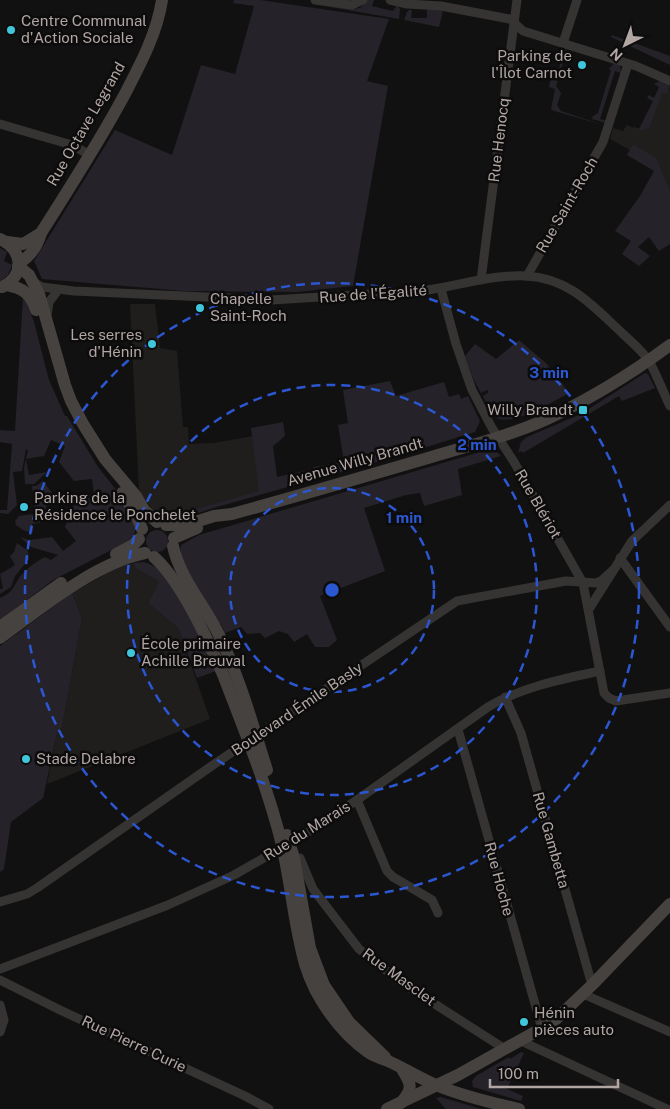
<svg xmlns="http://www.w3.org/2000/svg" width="670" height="1109" viewBox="0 0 670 1109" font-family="'Public Sans',sans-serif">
<rect width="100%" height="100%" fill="#121111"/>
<g fill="#1f1e1d">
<path d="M670 89V209L666 181 633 144 630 150 610 139 613 128 623 131 627 125 639 131 662 93Z"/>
<path d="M130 304H155L160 348 177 351 183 427H188L189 444 214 443 253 436 260 491 174 515 162 516 154 512 139 491Z"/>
<path d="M134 563 135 568 159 582 148 603 178 628 210 719 47 784 57 733 62 727 82 618 72 593 114 569Z"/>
</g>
<g fill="#252229">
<path d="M234 0H260L389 19 367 81 388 86 353 286 297 292 184 291 42 279 34 261 115 130 172 155 201 65 235 74 254 6 233 3Z"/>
<path d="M368 0H374L372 6 393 11 397 5 400 9 399 19 319 5 353 9 360 8Z"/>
<path d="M427 9H437L443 11 439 27 404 20 407 12 409 10H412L411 18H427Z"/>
<path d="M612 35 670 56V65L611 37Z"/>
<path d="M558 47 573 52 572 54 567 50 556 86 561 93 557 105 561 111 603 125 551 110 555 89 549 87 553 68 559 69 564 50Z"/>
<path d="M614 63 620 66 621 73 615 71 600 119 606 121V123L592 119 593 116 598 113 611 70 609 69Z"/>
<path d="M660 81 670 86 667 94 662 93 649 128 639 131 633 128 634 127 639 129 653 101 647 98 649 95 654 98 659 87 654 84Z"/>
<path d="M633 144 656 158 670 191V244L659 251 649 237 638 247 650 256 639 266 622 254 631 241 615 231 640 196 654 171 627 155Z"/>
<path d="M0 248 7 252 4 261 12 265 8 275 0 281Z"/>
<path d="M23 297H25L34 322 49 380 65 416H67L98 467 129 506 136 529 133 536 127 542 53 580 0 620V598C13 592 12 589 19 578 26 569 35 562 45 557L51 560 58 555 31 547 20 537 29 540 52 537 63 551 76 541 65 527 77 497 94 494 92 479 74 481 59 462 65 446 51 440 44 456 26 459 29 475 47 472 34 484H25L24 468 28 450 26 449 22 471 13 472 17 505 8 514 0 513V510H7L12 444 0 442V430L15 431Z"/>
<path d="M519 340 547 364 569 393C554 401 511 428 495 417 490 412 486 403 483 396L489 392 487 390 481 393 473 378 465 356 475 344 496 359Z"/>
<path d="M645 373 648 374 655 388 622 401 619 396 523 453 521 451 518 453 521 442 527 437 581 414Z"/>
<path d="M390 381 396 396 444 382 449 397 459 394 461 399 468 396 480 421 475 432 394 457 213 508 177 520 169 519 162 516 174 515 259 491 251 428 283 422 285 436 273 446 277 477 313 469V467L344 462 338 425 348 423 343 390Z"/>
<path d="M487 450H495L501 456 458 469 462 495 424 506 420 493 406 495 364 508 385 571 320 596 337 640 329 647H315L307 634 294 642 288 634 279 631 265 638 260 633 247 634 241 627 225 633 221 624 218 625C208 608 176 563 181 545L199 535Z"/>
<path d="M43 481 52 493 43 515 35 512 32 486H36Z"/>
<path d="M34 514 50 521 32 524 33 533 23 530 16 525 15 521 19 516Z"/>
<circle cx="157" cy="541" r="11"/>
<path d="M17 543 28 551 29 559 15 576 11 587 0 594V589H3L0 574 15 565 10 556 14 552Z"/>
<path d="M143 562C150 564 155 566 160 571 183 595 202 641 216 671L197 678 178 628 148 603 159 582 135 568 134 563Z"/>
<path d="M72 593 82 618 62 727 57 733 43 798 11 822 4 869 0 872V646Z"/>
<path d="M521 1052 524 1053 507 1089 523 1096 521 1101 473 1087 472 1081 476 1076 509 1057 510 1059Z"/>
<path d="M441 1097 481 1109H446L436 1098Z"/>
</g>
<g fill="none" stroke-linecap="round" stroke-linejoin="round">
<g stroke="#363432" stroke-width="9">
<path d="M315 0 352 5 363 0"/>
<path d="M390 0 407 4 441 6 510 19 523 31 636 66 670 81"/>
<path d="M563 43 577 0"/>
<path d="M0 124 72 145 90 155"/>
<path d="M527 276 603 142 628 64"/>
<path d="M481 280 517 0"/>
<path d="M33 282 42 287 74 291 271 300 420 291C456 287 490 274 526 276 568 278 591 304 620 331 629 340 642 350 649 361 657 375 663 392 670 406"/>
<path d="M441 289 456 344 472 390 492 428 514 462 583 583 604 693 609 698 616 701 670 693"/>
<path d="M47 315 49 302 56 293"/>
<path d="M620 558 670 627"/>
<path d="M589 609 632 541 670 505"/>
<path d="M505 697 521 733 592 985"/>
<path d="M456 730 459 733 542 1029"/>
<path d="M357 800 387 871 393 877 432 900 438 913"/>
<path d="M300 858 313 889 359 949 402 983 505 1049"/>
<path d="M0 902 27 894 37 888 213 765 457 601 566 581 596 583 601 581 613 570"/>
<path d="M0 969 168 905 234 875 276 851 282 845 310 831 357 800 488 707C522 687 562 679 600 671"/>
<path d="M0 980 60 1010 245 1096 269 1109"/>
<path d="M583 994 670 1032"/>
<path d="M0 1005 4 1020 0 1032"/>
<path d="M521 1041 667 1109"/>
</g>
<g stroke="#464240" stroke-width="12">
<path d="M0 239C23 249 26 276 2 287"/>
<path d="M7 242 23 244 41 233"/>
<path d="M19 263C31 256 37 247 41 233 70 187 100 141 126 92 141 63 157 33 162 0"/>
<path d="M18 266 29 275 39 294 65 385 71 401 83 424 105 459 136 496 144 510 157 522"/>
<path d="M7 285C23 288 31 294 36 310"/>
<path d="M122 493 136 514 142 529"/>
<path d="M166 525H186L214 516 232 514C298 496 363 477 428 458 468 446 509 436 547 419 590 399 632 373 670 345"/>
<path d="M174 538 197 528"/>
<path d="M173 546C180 579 206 607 220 637 240 679 253 726 267 770"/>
<path d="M116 554 133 545 139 539"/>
<path d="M154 557C182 582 209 642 224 677 245 732 268 788 282 845 291 884 294 925 305 964 315 997 339 1032 368 1052 374 1057 381 1058 388 1061 404 1068 419 1078 436 1085 462 1096 492 1103 519 1109"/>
<path d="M0 627 61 583"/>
<path d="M0 638C41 608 95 563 145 553"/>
<path d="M287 835 294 858 310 948 324 985 349 1022 385 1057"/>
<path d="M401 1103C413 1088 412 1085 402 1069"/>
<path d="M387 1109 458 1075 553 1022 592 985 670 904"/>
</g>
</g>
<g fill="none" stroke="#2c57d3" stroke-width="2.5" stroke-dasharray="9 6">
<circle cx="332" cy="590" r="102"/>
<circle cx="332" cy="590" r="205"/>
<circle cx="332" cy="590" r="307"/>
</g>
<g fill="#40c6db" stroke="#0d0c0c" stroke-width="2">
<circle cx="11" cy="30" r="5"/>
<circle cx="582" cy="65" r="5"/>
<circle cx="200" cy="308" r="5"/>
<circle cx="152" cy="344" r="5"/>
<rect x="578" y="405" width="10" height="10" rx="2.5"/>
<circle cx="24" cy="507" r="5"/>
<circle cx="131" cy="653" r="5"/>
<circle cx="26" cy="759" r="5"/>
<circle cx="524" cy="1022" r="5"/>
</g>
<g text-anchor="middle" stroke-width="5" stroke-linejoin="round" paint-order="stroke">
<g font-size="15" fill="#b1a6a4" stroke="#0d0c0c" text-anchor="start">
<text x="21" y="26">Centre Communal<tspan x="21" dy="17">d'Action Sociale</tspan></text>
<text x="572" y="61" text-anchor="end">Parking de<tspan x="572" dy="17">l'Îlot Carnot</tspan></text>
<text x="210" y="304">Chapelle<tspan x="210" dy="17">Saint-Roch</tspan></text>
<text x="142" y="340" text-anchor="end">Les serres<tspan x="142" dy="17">d'Hénin</tspan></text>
<text x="573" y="415" text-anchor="end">Willy Brandt</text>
<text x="34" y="503">Parking de la<tspan x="34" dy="17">Résidence le Ponchelet</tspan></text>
<text x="141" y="649">École primaire<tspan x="141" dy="17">Achille Breuval</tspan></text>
<text x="36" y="764">Stade Delabre</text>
<text x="534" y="1018">Hénin<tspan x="534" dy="17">pièces auto</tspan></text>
</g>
<g font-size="15" fill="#b1a6a4" stroke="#0d0c0c">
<text transform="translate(86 124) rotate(-60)" y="5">Rue Octave Legrand</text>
<text transform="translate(499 140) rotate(-83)" y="5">Rue Henocq</text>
<text transform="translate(567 205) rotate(-60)" y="5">Rue Saint-Roch</text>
<text transform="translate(373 294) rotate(-4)" y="5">Rue de l'Égalité</text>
<text transform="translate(355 462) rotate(-16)" y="5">Avenue Willy Brandt</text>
<text transform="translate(538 504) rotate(60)" y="5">Rue Blériot</text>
<text transform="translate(297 709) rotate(-34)" y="5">Boulevard Émile Basly</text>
<text transform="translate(307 831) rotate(-32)" y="5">Rue du Marais</text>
<text transform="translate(551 840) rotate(74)" y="5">Rue Gambetta</text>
<text transform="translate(499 879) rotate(75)" y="5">Rue Hoche</text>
<text transform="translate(399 977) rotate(36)" y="5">Rue Masclet</text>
<text transform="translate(134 1044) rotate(25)" y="5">Rue Pierre Curie</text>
</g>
</g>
<circle cx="332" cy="590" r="8" fill="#2c57d3" stroke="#0d0c0c" stroke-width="2.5"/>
<g font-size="15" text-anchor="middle" font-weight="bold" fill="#2c57d3" stroke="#0d0c0c" stroke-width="5" stroke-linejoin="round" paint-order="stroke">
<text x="549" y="378">3 min</text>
<text x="477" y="450">2 min</text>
<text x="404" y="523">1 min</text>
</g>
<g transform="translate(625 45) rotate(222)" stroke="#0d0c0c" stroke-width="4" paint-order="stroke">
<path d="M0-4L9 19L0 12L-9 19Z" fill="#b1a6a4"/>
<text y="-8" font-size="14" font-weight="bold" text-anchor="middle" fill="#b1a6a4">N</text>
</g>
<path d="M490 1079v8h128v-8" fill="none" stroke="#b1a6a4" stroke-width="2.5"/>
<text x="498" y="1079" font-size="15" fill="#b1a6a4" stroke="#0d0c0c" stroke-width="4" paint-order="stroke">100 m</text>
</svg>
